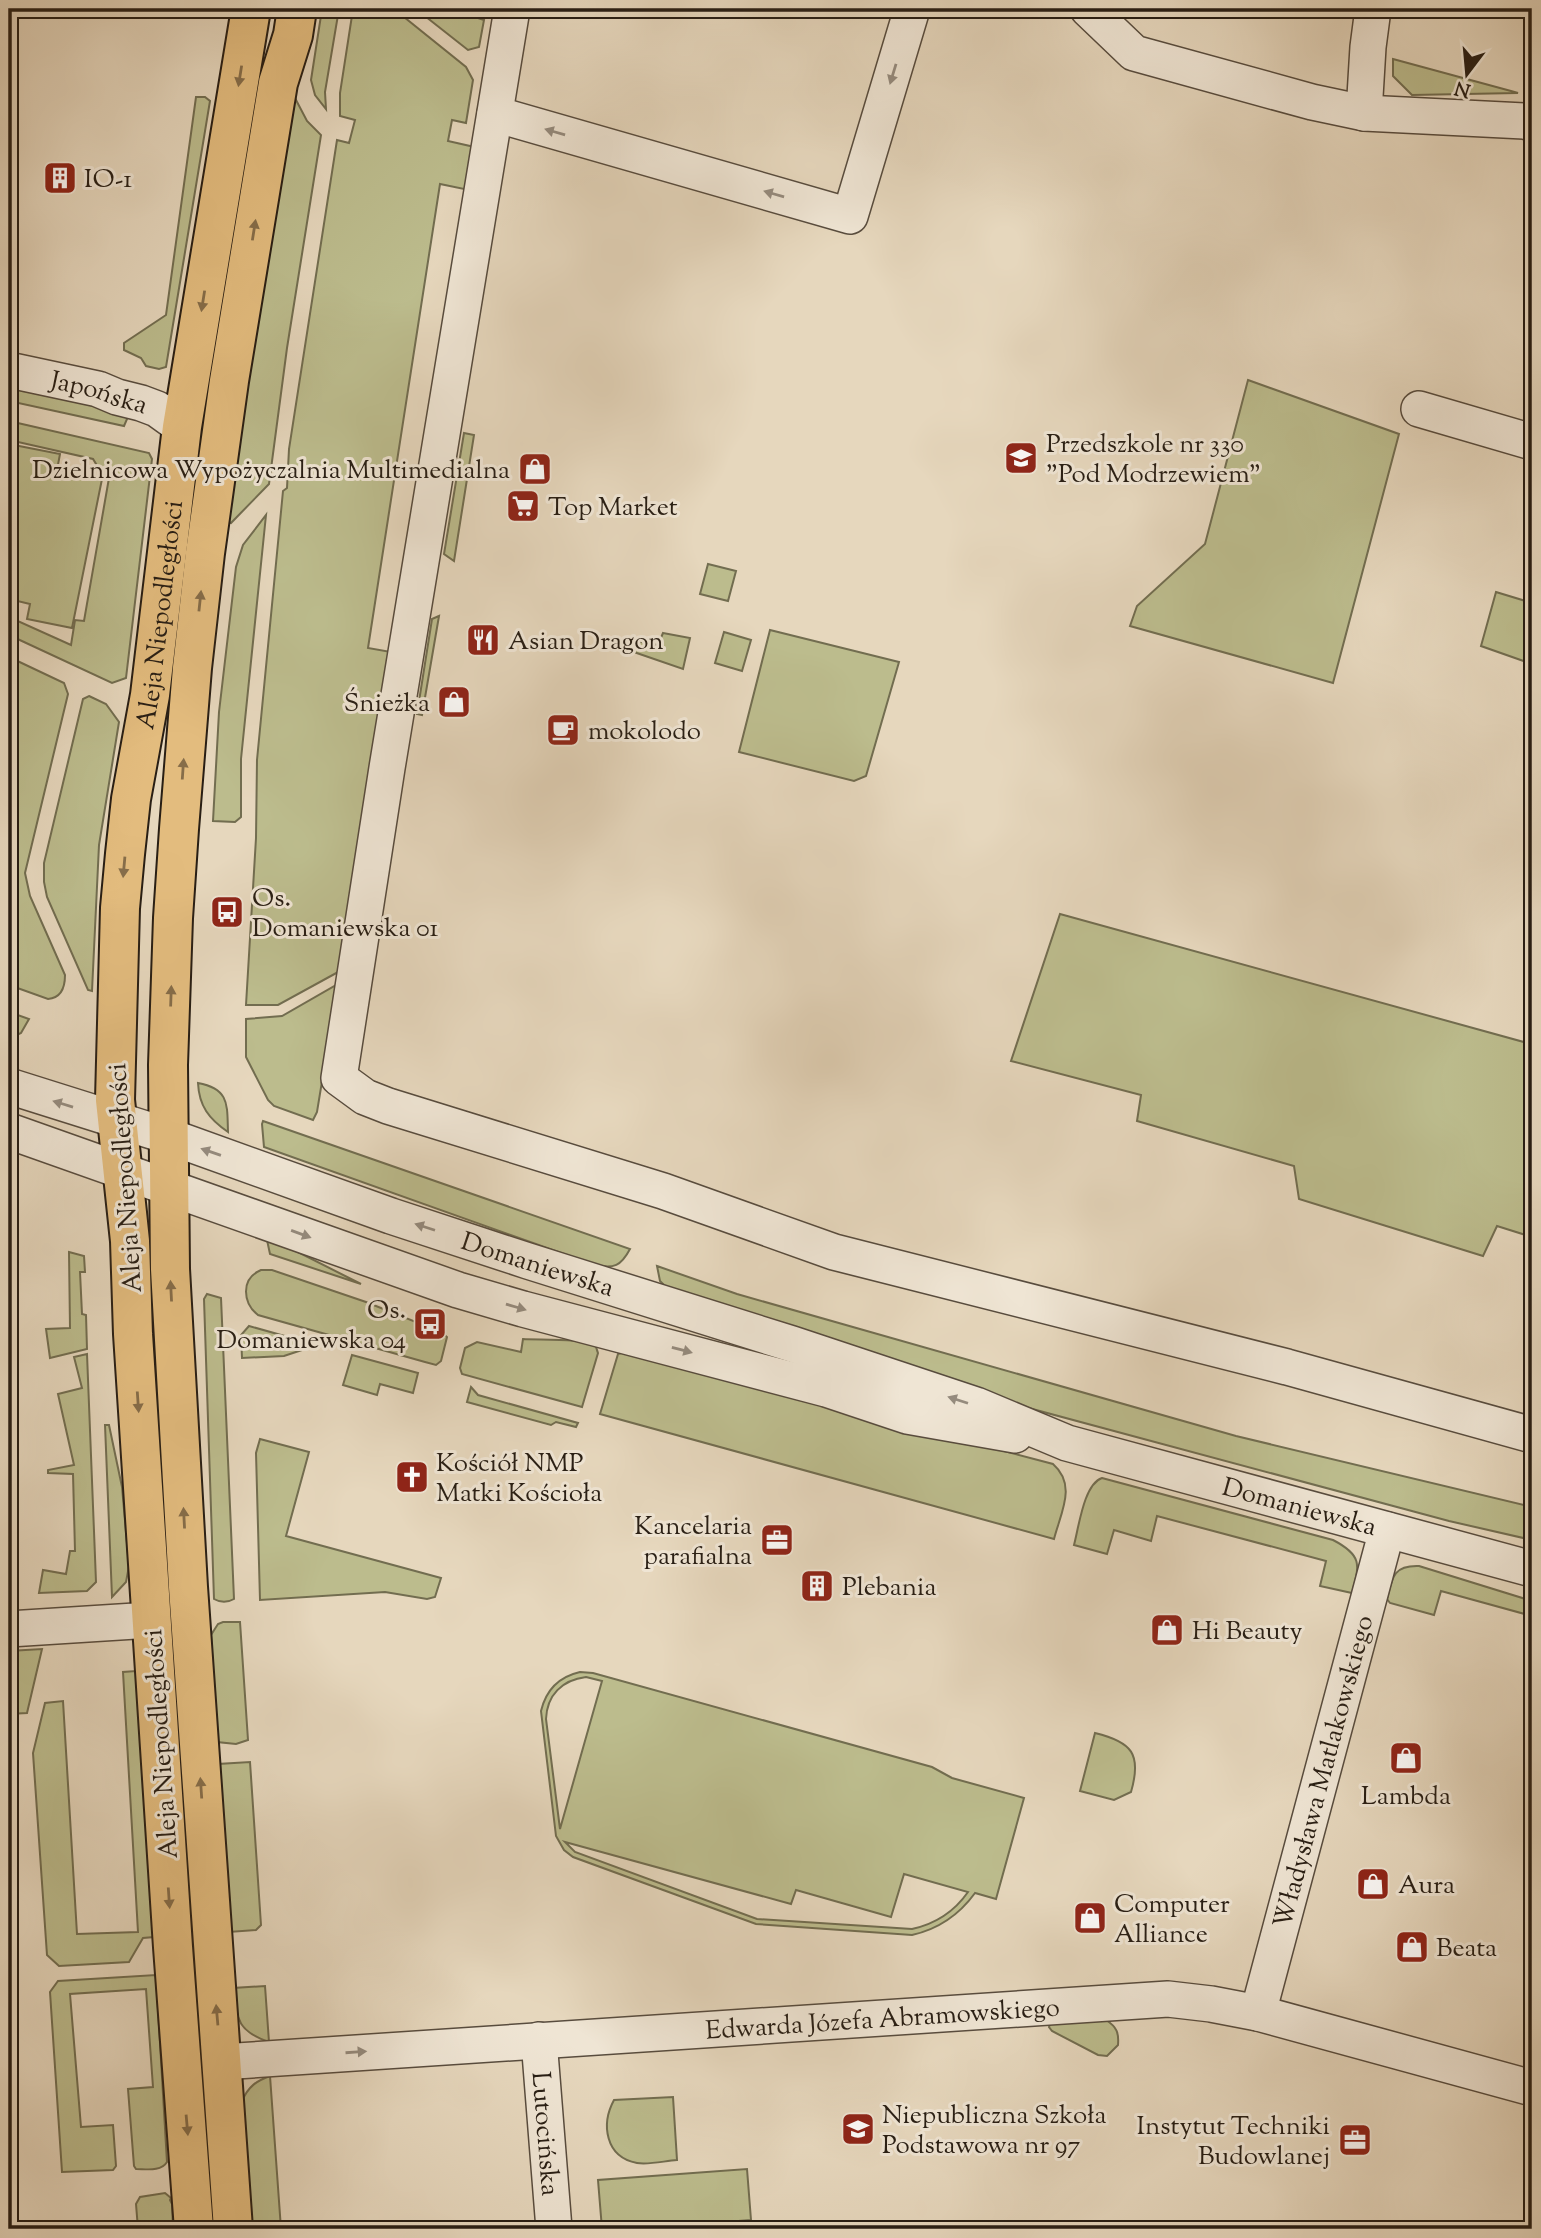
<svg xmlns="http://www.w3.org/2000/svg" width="1541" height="2238" viewBox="0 0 1541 2238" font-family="'Sorts Mill Goudy',serif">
<rect width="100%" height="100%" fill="#e6d7bd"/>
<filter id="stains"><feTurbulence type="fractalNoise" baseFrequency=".00286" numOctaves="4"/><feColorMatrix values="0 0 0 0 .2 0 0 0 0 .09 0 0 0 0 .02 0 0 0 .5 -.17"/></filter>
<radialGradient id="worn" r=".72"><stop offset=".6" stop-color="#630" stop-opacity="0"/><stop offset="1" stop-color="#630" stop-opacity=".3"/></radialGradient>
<g fill="#bcbc8d" stroke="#726d50" stroke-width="2" fill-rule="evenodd">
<path d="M322 9H339L325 92 326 109 315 95 311 80Z"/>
<path d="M353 9H394L466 67 473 80 466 123 452 120 448 141 470 146 475 149 469 185 464 189 440 184 368 648 391 652 340 971 278 1005H246L256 838 257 760 283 491 287 488 289 449 337 140 349 143 355 120 340 116V93Z"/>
<path d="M416 9H473L472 16 484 20 479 47 468 50Z"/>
<path d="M1393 59 1511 91 1518 93 1412 95 1393 76Z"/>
<path d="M196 97H205L210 101 166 367 159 369 146 366 141 358 124 350V343L166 315Z"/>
<path d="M295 98 307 121 321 135 287 348 269 484 231 523 228 522 252 335Z"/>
<path d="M1248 380 1399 434 1333 683 1130 626 1137 606 1205 544Z"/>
<path d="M9 385 130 412 124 426 9 401Z"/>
<path d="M9 421 149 453 152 459 126 678 112 683 9 635V617L71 645 75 620 84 621 109 478 104 477 93 459 9 440Z"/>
<path d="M464 433 474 435 454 561 444 554Z"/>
<path d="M14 445 60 454 57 470 102 479 72 628 27 619 30 604 9 599V473Z"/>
<path d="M266 515 241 759V817L235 822 213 821 219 712 236 567 243 545Z"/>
<path d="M708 564 736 571 728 601 700 594Z"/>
<path d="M1496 592 1532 603V664L1481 646Z"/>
<path d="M439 616 422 715 417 714 432 619Z"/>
<path d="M770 630 899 662 866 776 854 781 739 752Z"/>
<path d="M724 632 751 640 742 671 715 663Z"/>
<path d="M663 633 690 638 683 669 628 650 630 640 658 645Z"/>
<path d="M9 657 64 683 68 694 25 873 30 896 65 975C65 987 61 998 48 999L9 985Z"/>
<path d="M89 696 106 704 119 722 99 845 92 991 88 990 47 897 44 882V863L83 699Z"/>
<path d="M1060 914 1531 1044 1532 1047V1237L1497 1226 1483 1256 1299 1199 1294 1166 1137 1121 1141 1095 1011 1061Z"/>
<path d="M338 984 317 1112 313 1120 274 1106 268 1100 246 1057V1019L282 1016Z"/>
<path d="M9 1012 29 1019 21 1033 9 1039Z"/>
<path d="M198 1083C230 1089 227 1105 228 1132 209 1119 199 1106 198 1083Z"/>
<path d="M263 1121 630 1249C621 1266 614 1269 595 1265L264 1147 262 1124Z"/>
<path d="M267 1240 290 1248 361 1284 270 1254Z"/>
<path d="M69 1252 84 1256 85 1272H80L82 1314 86 1315 87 1349 50 1358 46 1329 70 1328Z"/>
<path d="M657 1266 737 1294 1236 1436 1532 1507V1540L1449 1521 943 1385 670 1291 660 1281Z"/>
<path d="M261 1270H272L366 1302 441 1332 447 1337 441 1361 436 1365 425 1362 258 1315C243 1303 240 1279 261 1270Z"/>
<path d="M207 1294 221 1298 234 1599C227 1603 221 1603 214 1599L204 1299Z"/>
<path d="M249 1326 317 1345 284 1356 242 1358 241 1335Z"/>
<path d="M523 1339C539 1340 579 1338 592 1344 597 1346 596 1348 598 1353L582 1407 462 1374 460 1368 465 1348 477 1342 521 1352Z"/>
<path d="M627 1351 1053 1464C1077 1485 1061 1512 1054 1539L600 1414 618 1354Z"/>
<path d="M87 1354 96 1582 87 1591 39 1593 43 1570 66 1574 70 1551H75L73 1474 48 1473V1470L74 1465 58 1394 82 1388 74 1357Z"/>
<path d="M352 1355 418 1373 413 1393 380 1384 377 1395 343 1385Z"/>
<path d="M471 1387 478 1395 578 1423 576 1427 556 1422 551 1425 467 1402Z"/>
<path d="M105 1425H109L122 1487 129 1566 126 1582 112 1597Z"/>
<path d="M260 1439 309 1452 286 1536 441 1578 435 1597 427 1599 385 1592 260 1600 256 1453Z"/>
<path d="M1102 1478 1333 1540C1362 1555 1360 1564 1352 1593L1320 1586 1326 1561 1157 1516 1151 1541 1114 1530 1107 1554 1074 1545C1079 1526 1084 1484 1102 1478Z"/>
<path d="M1419 1566 1532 1601V1616L1441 1591 1434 1615 1390 1603 1387 1599C1392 1578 1393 1565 1419 1566Z"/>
<path d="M223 1622H240L248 1740 236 1744 217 1742 211 1635 218 1624Z"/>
<path d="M42 1649 27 1713 9 1714V1651Z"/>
<path d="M136 1671 154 1937 143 1938 129 1962 59 1966 47 1955 33 1753 45 1703 63 1701 77 1934 138 1932 123 1672Z"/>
<path d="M580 1672 593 1673 932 1767 952 1778 1024 1798 996 1899 975 1893C959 1915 939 1929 912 1935L756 1924 573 1857 564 1850 556 1836 541 1711C546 1690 558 1677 580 1672ZM586 1677 602 1681 560 1829 546 1719C547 1695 562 1680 586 1677ZM565 1842 791 1904 796 1890 891 1917 904 1874 968 1892C954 1912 935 1924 912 1929L757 1919 575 1852Z"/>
<path d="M1095 1733C1132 1742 1142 1754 1131 1792L1114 1800 1080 1791Z"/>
<path d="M250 1762 261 1925 256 1930 229 1932 218 1764Z"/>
<path d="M156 1975 167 2162C161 2172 146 2169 136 2169L134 2166 128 2089 153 2087 146 1989 70 1994 81 2127 113 2125 116 2166 113 2170 62 2172 50 1992 58 1981Z"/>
<path d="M265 1986 269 2042C237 2031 237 2019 233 1988Z"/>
<path d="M1106 2020C1117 2027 1119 2033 1118 2045L1107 2056 1098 2055 1052 2031 1049 2027 1051 2022Z"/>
<path d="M270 2076 281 2229H250L242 2101C248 2087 256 2081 270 2076Z"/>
<path d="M673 2097 677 2160C664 2161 649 2165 637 2163 605 2157 601 2124 614 2100Z"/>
<path d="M747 2169 751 2220 635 2229H602L598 2180Z"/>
<path d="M165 2193 171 2198 170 2200 172 2204 173 2229H138L136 2204 140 2197Z"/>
</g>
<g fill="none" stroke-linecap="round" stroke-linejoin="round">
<defs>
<g id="minor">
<path d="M512 9 387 768 339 1078 365 1097 388 1106 663 1191 834 1252 1287 1367 1532 1435"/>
<path d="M1088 9 1134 53 1312 102 1364 113 1524 121 1532 123"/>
<path d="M1364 113 1368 47 1373 9"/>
<path d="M495 114 850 216 912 9"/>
<path id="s1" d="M9 370 98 389 117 397 141 403 157 409 182 427"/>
<path d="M1419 409 1532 442"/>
<path id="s2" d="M9 1086 168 1136 391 1216 528 1261 792 1344 976 1405 1067 1443 1532 1569"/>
<path d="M9 1131 458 1290 523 1309 826 1389 907 1416 1015 1435"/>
<path d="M9 1629 151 1620"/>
<path id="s3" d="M1258 2013 1387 1530"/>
<path id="s4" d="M539 2040 554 2229"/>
<path id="s5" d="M221 2062 1168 1999 1211 2004 1258 2013 1532 2088"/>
</g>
<g id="major">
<path id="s6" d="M194 2229 173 1947 133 1334 130 1241 115 1100 120 908 125 854 131 799 150 695 182 427 251 9"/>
<path d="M233 2229 188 1587 170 1269 168 1065 173 918 179 829 192 668 205 553 229 381 278 83 293 35 297 9"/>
</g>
</defs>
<use href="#minor" stroke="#584c3e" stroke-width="38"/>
<use href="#major" stroke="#281e14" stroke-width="42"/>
<use href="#minor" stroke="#efe5d4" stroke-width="35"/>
<use href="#major" stroke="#e3bc7e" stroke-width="38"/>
</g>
<defs><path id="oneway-solid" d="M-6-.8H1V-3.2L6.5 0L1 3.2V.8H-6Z" transform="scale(1.75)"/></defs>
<g fill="#958b7e">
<use href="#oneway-solid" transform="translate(893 74) rotate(107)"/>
<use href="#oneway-solid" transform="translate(555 132) rotate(-164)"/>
<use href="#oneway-solid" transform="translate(774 194) rotate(-164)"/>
<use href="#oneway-solid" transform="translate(63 1104) rotate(-163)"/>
<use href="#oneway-solid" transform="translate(211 1152) rotate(-161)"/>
<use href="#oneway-solid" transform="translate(425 1227) rotate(-162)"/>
<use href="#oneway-solid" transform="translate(301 1234) rotate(20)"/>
<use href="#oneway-solid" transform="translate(516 1307) rotate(16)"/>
<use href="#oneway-solid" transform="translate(682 1350) rotate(15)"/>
<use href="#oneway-solid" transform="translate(958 1400) rotate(-162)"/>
<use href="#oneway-solid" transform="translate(356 2052) rotate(-4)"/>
</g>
<g fill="#866d49">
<use href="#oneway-solid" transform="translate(240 76) rotate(99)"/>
<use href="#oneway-solid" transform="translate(254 230) rotate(-81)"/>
<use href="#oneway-solid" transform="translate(203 301) rotate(99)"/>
<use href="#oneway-solid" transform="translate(200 601) rotate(-84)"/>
<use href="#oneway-solid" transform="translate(183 769) rotate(-86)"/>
<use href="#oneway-solid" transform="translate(124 867) rotate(95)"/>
<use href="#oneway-solid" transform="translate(171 996) rotate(-88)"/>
<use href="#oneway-solid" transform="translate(171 1291) rotate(-93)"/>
<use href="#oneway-solid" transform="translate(138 1402) rotate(86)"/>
<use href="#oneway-solid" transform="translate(184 1518) rotate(-93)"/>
<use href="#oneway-solid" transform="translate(201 1788) rotate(-94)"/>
<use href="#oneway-solid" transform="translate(169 1898) rotate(86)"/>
<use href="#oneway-solid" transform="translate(217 2015) rotate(-95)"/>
<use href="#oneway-solid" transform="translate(187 2125) rotate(85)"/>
</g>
<defs>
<symbol id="building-square" viewBox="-11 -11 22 22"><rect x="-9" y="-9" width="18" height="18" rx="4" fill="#8f2418" stroke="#efe5d4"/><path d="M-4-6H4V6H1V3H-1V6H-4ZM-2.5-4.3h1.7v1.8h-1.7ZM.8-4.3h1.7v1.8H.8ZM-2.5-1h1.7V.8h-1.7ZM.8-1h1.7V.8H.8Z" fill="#fff"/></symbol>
<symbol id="school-square" viewBox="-11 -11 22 22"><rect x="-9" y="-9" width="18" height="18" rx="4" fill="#8f2418" stroke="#efe5d4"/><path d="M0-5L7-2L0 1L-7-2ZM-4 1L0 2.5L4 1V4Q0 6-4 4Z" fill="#fff"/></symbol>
<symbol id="shop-square" viewBox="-11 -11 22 22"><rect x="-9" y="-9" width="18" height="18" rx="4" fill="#8f2418" stroke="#efe5d4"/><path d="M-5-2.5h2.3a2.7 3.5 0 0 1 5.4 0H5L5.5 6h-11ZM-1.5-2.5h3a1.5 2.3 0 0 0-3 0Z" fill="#fff"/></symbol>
<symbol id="supermarket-square" viewBox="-11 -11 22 22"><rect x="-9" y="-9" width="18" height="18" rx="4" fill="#8f2418" stroke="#efe5d4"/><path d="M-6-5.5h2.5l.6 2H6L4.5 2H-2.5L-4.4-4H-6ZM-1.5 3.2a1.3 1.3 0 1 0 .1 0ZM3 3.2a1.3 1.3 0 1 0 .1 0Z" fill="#fff"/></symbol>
<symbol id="restaurant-square" viewBox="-11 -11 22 22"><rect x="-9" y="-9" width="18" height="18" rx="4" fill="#8f2418" stroke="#efe5d4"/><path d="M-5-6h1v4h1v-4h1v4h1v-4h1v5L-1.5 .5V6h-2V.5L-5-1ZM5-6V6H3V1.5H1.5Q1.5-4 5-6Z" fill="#fff"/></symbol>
<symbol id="cafe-square" viewBox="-11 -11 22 22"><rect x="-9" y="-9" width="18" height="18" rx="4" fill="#8f2418" stroke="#efe5d4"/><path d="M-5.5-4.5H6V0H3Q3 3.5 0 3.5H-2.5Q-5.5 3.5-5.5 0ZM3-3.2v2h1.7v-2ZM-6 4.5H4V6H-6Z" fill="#fff"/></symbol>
<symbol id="bus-square" viewBox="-11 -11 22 22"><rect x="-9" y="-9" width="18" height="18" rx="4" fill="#8f2418" stroke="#efe5d4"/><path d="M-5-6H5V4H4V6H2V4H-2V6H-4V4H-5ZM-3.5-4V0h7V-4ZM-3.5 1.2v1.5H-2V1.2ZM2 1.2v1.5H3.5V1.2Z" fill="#fff"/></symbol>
<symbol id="church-square" viewBox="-11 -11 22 22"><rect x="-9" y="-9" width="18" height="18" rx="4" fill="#8f2418" stroke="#efe5d4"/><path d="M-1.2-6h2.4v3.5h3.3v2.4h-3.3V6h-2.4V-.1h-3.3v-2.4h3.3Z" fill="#fff"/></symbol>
<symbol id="office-square" viewBox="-11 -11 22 22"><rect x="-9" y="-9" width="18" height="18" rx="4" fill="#8f2418" stroke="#efe5d4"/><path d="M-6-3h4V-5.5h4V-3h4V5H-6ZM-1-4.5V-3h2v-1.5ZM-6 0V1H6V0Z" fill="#fff"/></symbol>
<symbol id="university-square" viewBox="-11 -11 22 22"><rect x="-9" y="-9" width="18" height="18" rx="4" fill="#8f2418" stroke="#efe5d4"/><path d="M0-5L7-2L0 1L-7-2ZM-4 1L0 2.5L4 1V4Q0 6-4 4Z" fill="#fff"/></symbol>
</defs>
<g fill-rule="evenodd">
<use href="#building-square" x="41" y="159" width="38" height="38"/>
<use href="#school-square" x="1002" y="439" width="38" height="38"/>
<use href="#shop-square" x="516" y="450" width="38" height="38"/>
<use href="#supermarket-square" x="504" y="487" width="38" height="38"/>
<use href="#restaurant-square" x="464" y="621" width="38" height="38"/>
<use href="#shop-square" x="435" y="683" width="38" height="38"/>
<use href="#cafe-square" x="544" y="711" width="38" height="38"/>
<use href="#bus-square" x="208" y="893" width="38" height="38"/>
<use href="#bus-square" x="411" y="1305" width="38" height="38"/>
<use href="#church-square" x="393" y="1458" width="38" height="38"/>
<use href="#office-square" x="758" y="1521" width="38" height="38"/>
<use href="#building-square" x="798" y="1567" width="38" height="38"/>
<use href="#shop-square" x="1148" y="1611" width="38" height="38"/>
<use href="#shop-square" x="1387" y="1739" width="38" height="38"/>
<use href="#shop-square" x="1354" y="1865" width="38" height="38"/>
<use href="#shop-square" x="1071" y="1899" width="38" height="38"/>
<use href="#shop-square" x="1393" y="1928" width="38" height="38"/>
<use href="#university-square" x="839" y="2110" width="38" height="38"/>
<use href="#office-square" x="1336" y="2121" width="38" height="38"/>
</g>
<g text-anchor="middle" stroke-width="6" stroke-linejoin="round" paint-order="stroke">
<g font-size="26" fill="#281e14" stroke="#efe5d4" text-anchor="start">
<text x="84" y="187">IO-1</text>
<text x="1046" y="452">Przedszkole nr 330<tspan x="1046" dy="30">"Pod Modrzewiem"</tspan></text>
<text x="510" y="478" text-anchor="end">Dzielnicowa Wypożyczalnia Multimedialna</text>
<text x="548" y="515">Top Market</text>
<text x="508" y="649">Asian Dragon</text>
<text x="430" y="711" text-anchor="end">Śnieżka</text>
<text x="588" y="739">mokolodo</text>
<text x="252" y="906">Os.<tspan x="252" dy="30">Domaniewska 01</tspan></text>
<text x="406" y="1318" text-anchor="end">Os.<tspan x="406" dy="30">Domaniewska 04</tspan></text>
<text x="436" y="1471">Kościół NMP<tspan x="436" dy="30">Matki Kościoła</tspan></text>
<text x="752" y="1534" text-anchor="end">Kancelaria<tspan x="752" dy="30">parafialna</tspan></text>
<text x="842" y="1595">Plebania</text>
<text x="1192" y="1639">Hi Beauty</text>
<text x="1406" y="1804" text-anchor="middle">Lambda</text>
<text x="1398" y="1893">Aura</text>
<text x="1114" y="1912">Computer<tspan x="1114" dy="30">Alliance</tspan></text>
<text x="1436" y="1956">Beata</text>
<text x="882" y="2123">Niepubliczna Szkoła<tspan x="882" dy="30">Podstawowa nr 97</tspan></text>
<text x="1330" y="2134" text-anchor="end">Instytut Techniki<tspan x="1330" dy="30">Budowlanej</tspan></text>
</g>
<g font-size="26" fill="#281e14" stroke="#efe5d4">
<text dy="9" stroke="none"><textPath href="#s1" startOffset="93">Japońska</textPath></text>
<text dy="9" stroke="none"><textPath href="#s6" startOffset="1620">Aleja Niepodległości</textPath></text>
<text transform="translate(124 1178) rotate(-94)" y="9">Aleja Niepodległości</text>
<text dy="9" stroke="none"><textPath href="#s2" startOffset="558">Domaniewska</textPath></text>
<text dy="9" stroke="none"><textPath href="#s2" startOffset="1358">Domaniewska</textPath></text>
<text transform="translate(160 1744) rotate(-94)" y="9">Aleja Niepodległości</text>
<text dy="9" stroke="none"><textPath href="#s3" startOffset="250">Władysława Matlakowskiego</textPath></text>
<text dy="9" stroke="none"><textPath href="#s5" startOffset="663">Edwarda Józefa Abramowskiego</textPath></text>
<text dy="9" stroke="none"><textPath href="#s4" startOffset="94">Lutocińska</textPath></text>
</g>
</g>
<rect width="1541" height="2238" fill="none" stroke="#e6d7bd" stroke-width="35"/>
<rect x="10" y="10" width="1520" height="2217" fill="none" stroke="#281e14" stroke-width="3.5"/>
<rect x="18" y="18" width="1506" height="2203" fill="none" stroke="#281e14" stroke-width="2"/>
<g transform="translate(1467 74) rotate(196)" stroke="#efe5d4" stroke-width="5" paint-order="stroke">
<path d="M0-5L12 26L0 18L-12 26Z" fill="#281e14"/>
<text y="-10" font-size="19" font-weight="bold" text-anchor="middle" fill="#281e14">N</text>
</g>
<rect width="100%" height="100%" filter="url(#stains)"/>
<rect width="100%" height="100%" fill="url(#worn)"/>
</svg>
